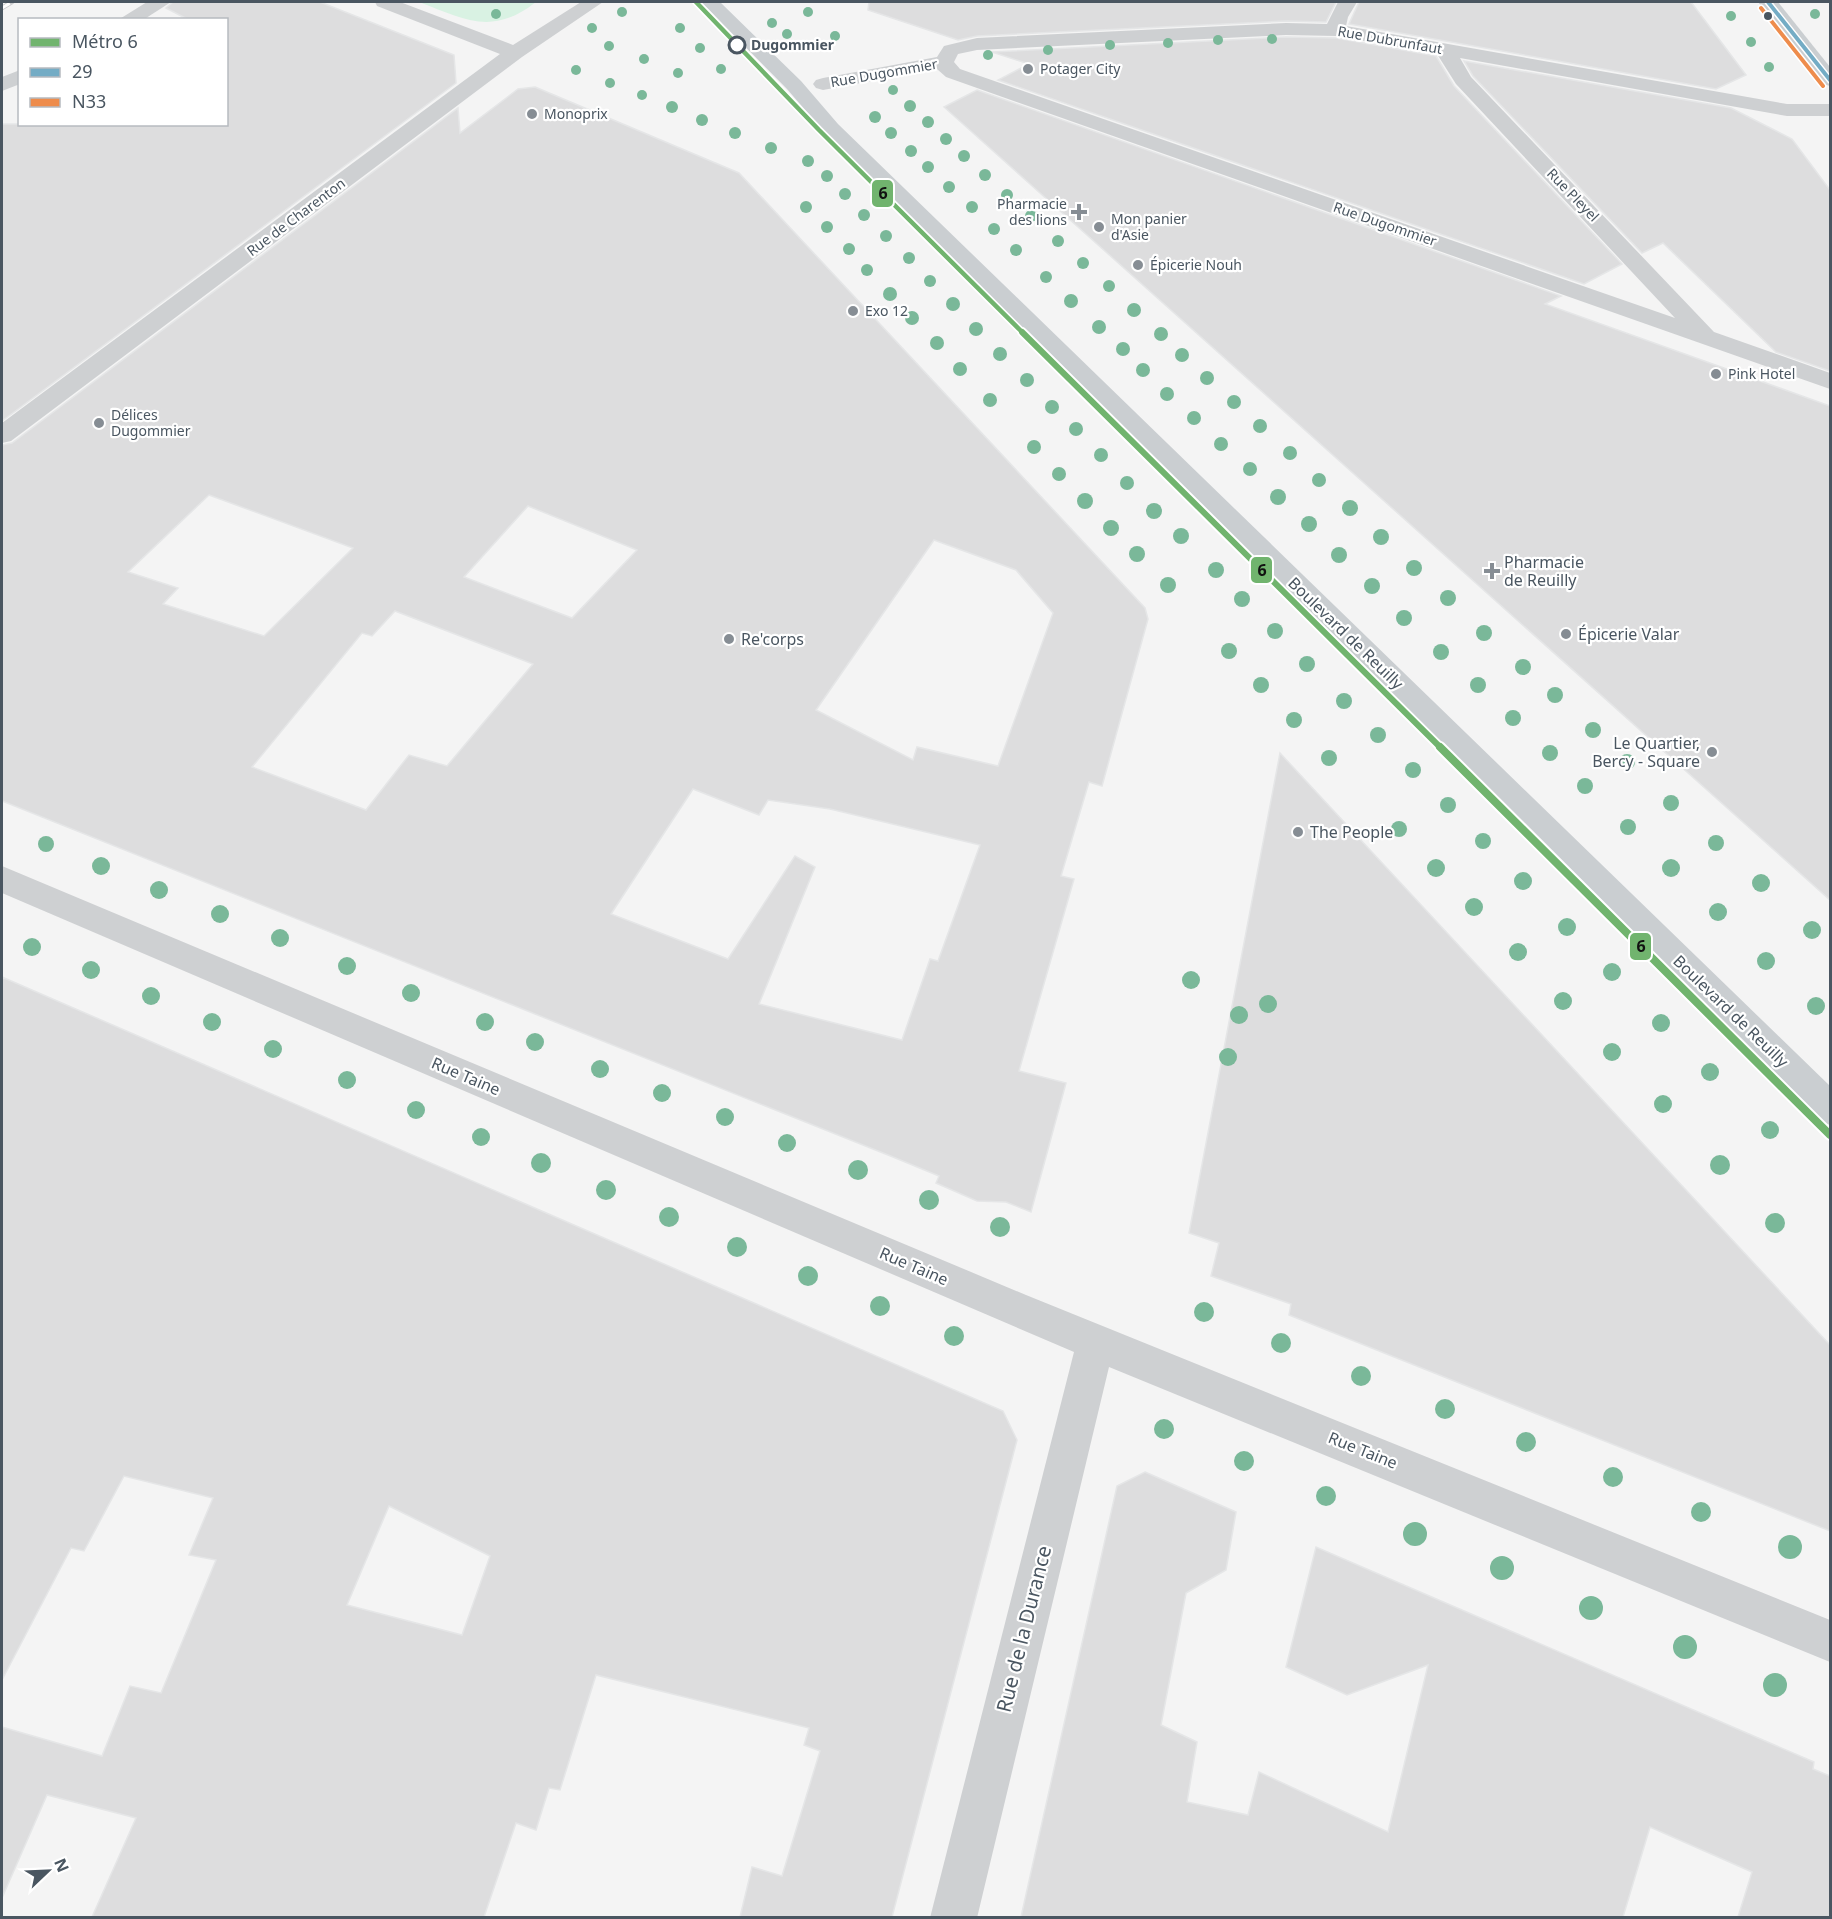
<svg xmlns="http://www.w3.org/2000/svg" width="1832" height="1919" viewBox="0 0 1832 1919" font-family="'Noto Sans',sans-serif">
<rect width="100%" height="100%" fill="#f4f4f4"/>
<path fill="#d9f2e3" d="M419 2H536C492 36 466 20 419 2Z"/>
<g fill="#ddddde" stroke="#e5e6e7" stroke-width="1.5" fill-rule="evenodd">
<path d="M173 2H320L454 55 456 83 2 421V124H226V20H189L166 8Z"/>
<path d="M869 2H1336L1326 22 1286 21 977 36 958 40 868 10Z"/>
<path d="M1359 2H1691L1746 75 1716 89 1349 24Z"/>
<path d="M1286 37 1336 38 1436 56 1454 86 1622 264 1584 284 998 80 1029 64 992 52Z"/>
<path d="M1464 61 1731 108 1792 139 1830 190V371L1776 352 1663 243 1642 253 1473 76Z"/>
<path d="M535 87 739 173 1145 608 1148 619 1102 786 1089 782 1061 876 1074 879 1019 1071 1066 1083 1031 1212 1006 1202 977 1201 936 1183 939 1176 893 1157 2 801V445L12 443 458 108 460 133 518 89ZM209 495 353 548 264 636 163 604 178 588 128 572ZM528 506 637 550 572 618 464 577ZM934 540 1016 570 1053 613 998 766 917 747 913 760 816 710ZM395 611 533 664 447 766 409 755 366 810 252 767 362 633 372 636ZM693 789 759 815 768 800 830 809 980 845 938 961 930 959 902 1040 759 1004 815 867 795 856 728 959 611 914Z"/>
<path d="M977 90 1561 296 1545 304 1830 406V900L944 107Z"/>
<path d="M1280 753 1830 1345V1531L1289 1315 1291 1304 1211 1276 1219 1243 1189 1233Z"/>
<path d="M2 977 1003 1411 1017 1440 892 1917H740L752 1867 782 1876 820 1751 804 1745 809 1728 596 1675 560 1790 549 1788 536 1830 516 1823 484 1917H92L136 1818 47 1795 2 1898V1727L102 1756 130 1686 161 1693 216 1560 189 1555 213 1498 124 1476 84 1551 71 1548 2 1680ZM389 1506 490 1556 462 1635 347 1605Z"/>
<path d="M1145 1472 1236 1512 1226 1570 1186 1593 1161 1725 1197 1742 1187 1802 1248 1815 1259 1772 1388 1832 1428 1665 1347 1695 1286 1667 1316 1547 1814 1762 1813 1769 1830 1776V1917H1738L1752 1872 1650 1827 1623 1917H1021L1117 1486Z"/>
</g>
<g fill="none" stroke-linecap="round" stroke-linejoin="round">
<g fill="#ced0d2" fill-rule="evenodd">
<path d="M147 2H171L143 20H118Z"/>
<path d="M375 2H400L513 45 581 2H603L522 57 11 441 2 443V423L500 54 377 6Z"/>
<path d="M1338 2H1357L1348 17 1346 26 1787 104H1830V116H1787L1460 58 1471 77 1714 332 1830 373V389L946 77 937 69 823 90 816 88 813 84 816 80 823 78 937 57 944 46 977 38 1286 23 1327 24ZM1286 35 1336 36 1437 54 1456 84 1675 318 960 69 954 62 958 54 977 50Z"/>
<path d="M20 70V84L2 91V77Z"/>
<path d="M2 866 1026 1295 1830 1620V1662L1109 1367 977 1918H930L1074 1352 2 893Z"/>
</g>
<g fill="#caced1" fill-rule="evenodd">
<path d="M701 2H720L801 81 838 124 1830 1086V1125L1818 1120 824 132 787 89Z"/>
<path d="M1758 2H1778L1830 67V86L1823 84Z"/>
</g>
<defs>
<path id="rail" d="M2 8 12 2"/>
</defs>
<use href="#rail" stroke="#c9cacc" stroke-width="4.5"/>
<use href="#rail" stroke="#fff" stroke-width="3" stroke-dasharray="9" stroke-linecap="butt"/>
<defs>
<path id="bus-1" d="M1768 2 1830 80"/>
<path id="bus-2" d="M1761 8 1823 86"/>
</defs>
<use href="#bus-1" stroke="#fff" stroke-width="7"/>
<use href="#bus-2" stroke="#fff" stroke-width="7"/>
<use href="#bus-1" stroke="#74acc5" stroke-width="4"/>
<use href="#bus-2" stroke="#ee8c4c" stroke-width="4"/>
<defs>
<path id="metro-1-far2" d="M696 2 819 130 1023 333"/>
<path id="metro-1-far1" d="M1022 332 1442 749"/>
<path id="metro-1" d="M1440 747 1830 1135"/>
</defs>
<use href="#metro-1-far2" stroke="#fff" stroke-width="8"/>
<use href="#metro-1-far1" stroke="#fff" stroke-width="10"/>
<use href="#metro-1" stroke="#fff" stroke-width="12"/>
<use href="#metro-1-far2" stroke="#71b46e" stroke-width="4.5"/>
<use href="#metro-1-far1" stroke="#71b46e" stroke-width="6"/>
<use href="#metro-1" stroke="#71b46e" stroke-width="8"/>
</g>
<g fill="#7ab899">
<circle cx="622" cy="12" r="5"/>
<circle cx="808" cy="12" r="5"/>
<circle cx="496" cy="14" r="5"/>
<circle cx="1815" cy="14" r="5"/>
<circle cx="1731" cy="16" r="5"/>
<circle cx="772" cy="23" r="5"/>
<circle cx="592" cy="28" r="5"/>
<circle cx="680" cy="28" r="5"/>
<circle cx="787" cy="34" r="5"/>
<circle cx="835" cy="36" r="5"/>
<circle cx="1272" cy="39" r="5"/>
<circle cx="1218" cy="40" r="5"/>
<circle cx="1751" cy="42" r="5"/>
<circle cx="1168" cy="43" r="5"/>
<circle cx="1110" cy="45" r="5"/>
<circle cx="609" cy="46" r="5"/>
<circle cx="700" cy="48" r="5"/>
<circle cx="1048" cy="50" r="5"/>
<circle cx="988" cy="55" r="5"/>
<circle cx="644" cy="59" r="5"/>
<circle cx="1769" cy="67" r="5"/>
<circle cx="721" cy="69" r="5"/>
<circle cx="576" cy="70" r="5"/>
<circle cx="678" cy="73" r="5"/>
<circle cx="610" cy="83" r="5"/>
<circle cx="893" cy="90" r="5"/>
<circle cx="642" cy="95" r="5"/>
<circle cx="910" cy="106" r="6"/>
<circle cx="672" cy="107" r="6"/>
<circle cx="875" cy="117" r="6"/>
<circle cx="702" cy="120" r="6"/>
<circle cx="928" cy="122" r="6"/>
<circle cx="735" cy="133" r="6"/>
<circle cx="891" cy="133" r="6"/>
<circle cx="946" cy="139" r="6"/>
<circle cx="771" cy="148" r="6"/>
<circle cx="911" cy="151" r="6"/>
<circle cx="964" cy="156" r="6"/>
<circle cx="808" cy="161" r="6"/>
<circle cx="928" cy="167" r="6"/>
<circle cx="985" cy="175" r="6"/>
<circle cx="827" cy="176" r="6"/>
<circle cx="949" cy="187" r="6"/>
<circle cx="845" cy="194" r="6"/>
<circle cx="1007" cy="195" r="6"/>
<circle cx="806" cy="207" r="6"/>
<circle cx="972" cy="207" r="6"/>
<circle cx="864" cy="215" r="6"/>
<circle cx="1031" cy="216" r="6"/>
<circle cx="827" cy="227" r="6"/>
<circle cx="994" cy="229" r="6"/>
<circle cx="886" cy="236" r="6"/>
<circle cx="1058" cy="241" r="6"/>
<circle cx="849" cy="249" r="6"/>
<circle cx="1016" cy="250" r="6"/>
<circle cx="909" cy="258" r="6"/>
<circle cx="1083" cy="263" r="6"/>
<circle cx="867" cy="270" r="6"/>
<circle cx="1046" cy="277" r="6"/>
<circle cx="930" cy="281" r="6"/>
<circle cx="1109" cy="286" r="6"/>
<circle cx="890" cy="294" r="7"/>
<circle cx="1071" cy="301" r="7"/>
<circle cx="953" cy="304" r="7"/>
<circle cx="1134" cy="310" r="7"/>
<circle cx="912" cy="318" r="7"/>
<circle cx="1099" cy="327" r="7"/>
<circle cx="976" cy="329" r="7"/>
<circle cx="1161" cy="334" r="7"/>
<circle cx="937" cy="343" r="7"/>
<circle cx="1123" cy="349" r="7"/>
<circle cx="1000" cy="354" r="7"/>
<circle cx="1182" cy="355" r="7"/>
<circle cx="960" cy="369" r="7"/>
<circle cx="1143" cy="370" r="7"/>
<circle cx="1207" cy="378" r="7"/>
<circle cx="1027" cy="380" r="7"/>
<circle cx="1167" cy="394" r="7"/>
<circle cx="990" cy="400" r="7"/>
<circle cx="1234" cy="402" r="7"/>
<circle cx="1052" cy="407" r="7"/>
<circle cx="1194" cy="418" r="7"/>
<circle cx="1260" cy="426" r="7"/>
<circle cx="1076" cy="429" r="7"/>
<circle cx="1221" cy="444" r="7"/>
<circle cx="1034" cy="447" r="7"/>
<circle cx="1290" cy="453" r="7"/>
<circle cx="1101" cy="455" r="7"/>
<circle cx="1250" cy="469" r="7"/>
<circle cx="1059" cy="474" r="7"/>
<circle cx="1319" cy="480" r="7"/>
<circle cx="1127" cy="483" r="7"/>
<circle cx="1278" cy="497" r="8"/>
<circle cx="1085" cy="501" r="8"/>
<circle cx="1350" cy="508" r="8"/>
<circle cx="1154" cy="511" r="8"/>
<circle cx="1309" cy="524" r="8"/>
<circle cx="1111" cy="528" r="8"/>
<circle cx="1181" cy="536" r="8"/>
<circle cx="1381" cy="537" r="8"/>
<circle cx="1137" cy="554" r="8"/>
<circle cx="1339" cy="555" r="8"/>
<circle cx="1414" cy="568" r="8"/>
<circle cx="1216" cy="570" r="8"/>
<circle cx="1168" cy="585" r="8"/>
<circle cx="1372" cy="586" r="8"/>
<circle cx="1448" cy="598" r="8"/>
<circle cx="1242" cy="599" r="8"/>
<circle cx="1404" cy="618" r="8"/>
<circle cx="1275" cy="631" r="8"/>
<circle cx="1484" cy="633" r="8"/>
<circle cx="1229" cy="651" r="8"/>
<circle cx="1441" cy="652" r="8"/>
<circle cx="1307" cy="664" r="8"/>
<circle cx="1523" cy="667" r="8"/>
<circle cx="1261" cy="685" r="8"/>
<circle cx="1478" cy="685" r="8"/>
<circle cx="1555" cy="695" r="8"/>
<circle cx="1344" cy="701" r="8"/>
<circle cx="1513" cy="718" r="8"/>
<circle cx="1294" cy="720" r="8"/>
<circle cx="1593" cy="730" r="8"/>
<circle cx="1378" cy="735" r="8"/>
<circle cx="1550" cy="753" r="8"/>
<circle cx="1329" cy="758" r="8"/>
<circle cx="1627" cy="762" r="8"/>
<circle cx="1413" cy="770" r="8"/>
<circle cx="1585" cy="786" r="8"/>
<circle cx="1671" cy="803" r="8"/>
<circle cx="1448" cy="805" r="8"/>
<circle cx="1628" cy="827" r="8"/>
<circle cx="1399" cy="829" r="8"/>
<circle cx="1483" cy="841" r="8"/>
<circle cx="1716" cy="843" r="8"/>
<circle cx="46" cy="844" r="8"/>
<circle cx="101" cy="866" r="9"/>
<circle cx="1436" cy="868" r="9"/>
<circle cx="1671" cy="868" r="9"/>
<circle cx="1523" cy="881" r="9"/>
<circle cx="1761" cy="883" r="9"/>
<circle cx="159" cy="890" r="9"/>
<circle cx="1474" cy="907" r="9"/>
<circle cx="1718" cy="912" r="9"/>
<circle cx="220" cy="914" r="9"/>
<circle cx="1567" cy="927" r="9"/>
<circle cx="1812" cy="930" r="9"/>
<circle cx="280" cy="938" r="9"/>
<circle cx="32" cy="947" r="9"/>
<circle cx="1518" cy="952" r="9"/>
<circle cx="1766" cy="961" r="9"/>
<circle cx="347" cy="966" r="9"/>
<circle cx="91" cy="970" r="9"/>
<circle cx="1612" cy="972" r="9"/>
<circle cx="1191" cy="980" r="9"/>
<circle cx="411" cy="993" r="9"/>
<circle cx="151" cy="996" r="9"/>
<circle cx="1563" cy="1001" r="9"/>
<circle cx="1268" cy="1004" r="9"/>
<circle cx="1816" cy="1006" r="9"/>
<circle cx="1239" cy="1015" r="9"/>
<circle cx="212" cy="1022" r="9"/>
<circle cx="485" cy="1022" r="9"/>
<circle cx="1661" cy="1023" r="9"/>
<circle cx="535" cy="1042" r="9"/>
<circle cx="273" cy="1049" r="9"/>
<circle cx="1612" cy="1052" r="9"/>
<circle cx="1228" cy="1057" r="9"/>
<circle cx="600" cy="1069" r="9"/>
<circle cx="1710" cy="1072" r="9"/>
<circle cx="347" cy="1080" r="9"/>
<circle cx="662" cy="1093" r="9"/>
<circle cx="1663" cy="1104" r="9"/>
<circle cx="416" cy="1110" r="9"/>
<circle cx="725" cy="1117" r="9"/>
<circle cx="1770" cy="1130" r="9"/>
<circle cx="481" cy="1137" r="9"/>
<circle cx="787" cy="1143" r="9"/>
<circle cx="541" cy="1163" r="10"/>
<circle cx="1720" cy="1165" r="10"/>
<circle cx="858" cy="1170" r="10"/>
<circle cx="606" cy="1190" r="10"/>
<circle cx="929" cy="1200" r="10"/>
<circle cx="669" cy="1217" r="10"/>
<circle cx="1775" cy="1223" r="10"/>
<circle cx="1000" cy="1227" r="10"/>
<circle cx="737" cy="1247" r="10"/>
<circle cx="808" cy="1276" r="10"/>
<circle cx="880" cy="1306" r="10"/>
<circle cx="1204" cy="1312" r="10"/>
<circle cx="954" cy="1336" r="10"/>
<circle cx="1281" cy="1343" r="10"/>
<circle cx="1361" cy="1376" r="10"/>
<circle cx="1445" cy="1409" r="10"/>
<circle cx="1164" cy="1429" r="10"/>
<circle cx="1526" cy="1442" r="10"/>
<circle cx="1244" cy="1461" r="10"/>
<circle cx="1613" cy="1477" r="10"/>
<circle cx="1326" cy="1496" r="10"/>
<circle cx="1701" cy="1512" r="10"/>
<circle cx="1415" cy="1534" r="12"/>
<circle cx="1790" cy="1547" r="12"/>
<circle cx="1502" cy="1568" r="12"/>
<circle cx="1591" cy="1608" r="12"/>
<circle cx="1685" cy="1647" r="12"/>
<circle cx="1775" cy="1685" r="12"/>
</g>
<circle fill="#4a5661" stroke="#fff" stroke-width="2" cx="1768" cy="16" r="5"/>
<circle fill="#fff" stroke="#4a5661" stroke-width="3" cx="737" cy="45" r="8"/>
<g fill="#868d94" stroke="#fff" stroke-width="2">
<circle cx="1028" cy="69" r="6"/>
<circle cx="532" cy="114" r="6"/>
<path d="M1076 203h6v6h6v6h-6v6h-6v-6h-6v-6h6z"/>
<circle cx="1099" cy="227" r="6"/>
<circle cx="1138" cy="265" r="6"/>
<circle cx="853" cy="311" r="6"/>
<circle cx="1716" cy="374" r="6"/>
<circle cx="99" cy="423" r="6"/>
<path d="M1489 562h6v6h6v6h-6v6h-6v-6h-6v-6h6z"/>
<circle cx="1566" cy="634" r="6"/>
<circle cx="729" cy="639" r="6"/>
<circle cx="1712" cy="752" r="6"/>
<circle cx="1298" cy="832" r="6"/>
</g>
<g text-anchor="middle" stroke-width="4.5" stroke-linejoin="round" paint-order="stroke">
<g font-size="14" fill="#4a5661" stroke="#fff">
<text transform="translate(1390 40) rotate(10)" y="5">Rue Dubrunfaut</text>
<text transform="translate(884 73) rotate(-10)" y="5">Rue Dugommier</text>
<text transform="translate(1573 195) rotate(46)" y="5">Rue Pleyel</text>
<text transform="translate(296 217) rotate(-37)" y="5">Rue de Charenton</text>
<text transform="translate(1385 224) rotate(19)" y="5">Rue Dugommier</text>
</g>
<g font-size="14" font-weight="bold" fill="#4a5661" stroke="#fff" text-anchor="start">
<text x="751" y="50">Dugommier</text>
</g>
<g font-size="14" fill="#4a5661" stroke="#fff" text-anchor="start">
<text x="1040" y="74">Potager City</text>
<text x="544" y="119">Monoprix</text>
<text x="1067" y="209" text-anchor="end">Pharmacie<tspan x="1067" dy="16">des lions</tspan></text>
<text x="1111" y="224">Mon panier<tspan x="1111" dy="16">d'Asie</tspan></text>
<text x="1150" y="270">Épicerie Nouh</text>
<text x="865" y="316">Exo 12</text>
<text x="1728" y="379">Pink Hotel</text>
<text x="111" y="420">Délices<tspan x="111" dy="16">Dugommier</tspan></text>
</g>
<g font-size="16" fill="#4a5661" stroke="#fff" text-anchor="start">
<text x="1504" y="568">Pharmacie<tspan x="1504" dy="18">de Reuilly</tspan></text>
<text x="1578" y="640">Épicerie Valar</text>
<text x="741" y="645">Re'corps</text>
<text x="1700" y="749" text-anchor="end">Le Quartier,<tspan x="1700" dy="18">Bercy - Square</tspan></text>
<text x="1310" y="838">The People</text>
</g>
<g font-size="16" fill="#4a5661" stroke="#fff">
<text transform="translate(1346 633) rotate(44)" y="6">Boulevard de Reuilly</text>
<text transform="translate(1731 1011) rotate(44)" y="6">Boulevard de Reuilly</text>
<text transform="translate(466 1076) rotate(23)" y="6">Rue Taine</text>
<text transform="translate(914 1266) rotate(23)" y="6">Rue Taine</text>
<text transform="translate(1363 1450) rotate(22)" y="6">Rue Taine</text>
</g>
<g font-size="20" fill="#4a5661" stroke="#fff">
<text transform="translate(1024 1629) rotate(-76)" y="7">Rue de la Durance</text>
</g>
</g>
<g stroke="#fff" stroke-width="2">
<rect x="871" y="179" width="23" height="29" rx="6" fill="#71b46e"/>
<rect x="1250" y="556" width="23" height="28" rx="6" fill="#71b46e"/>
<rect x="1629" y="932" width="23" height="29" rx="6" fill="#71b46e"/>
</g>
<g font-size="16" text-anchor="middle" font-weight="bold" fill="#111">
<text x="883" y="199">6</text>
<text x="1262" y="576">6</text>
<text x="1641" y="952">6</text>
</g>
<rect width="1832" height="1919" fill="none" stroke="#4a5661" stroke-width="6"/>
<rect x="18" y="18" width="210" height="108" fill="#ffffff" stroke="#b7bbc0" stroke-width="1.5"/>
<rect x="30" y="38" width="30" height="9" fill="#71b46e" stroke="#b7bbc0" stroke-width="1.5"/>
<text x="72" y="48" font-size="18" fill="#4a5661">Métro 6</text>
<rect x="30" y="68" width="30" height="9" fill="#74acc5" stroke="#b7bbc0" stroke-width="1.5"/>
<text x="72" y="78" font-size="18" fill="#4a5661">29</text>
<rect x="30" y="98" width="30" height="9" fill="#ee8c4c" stroke="#b7bbc0" stroke-width="1.5"/>
<text x="72" y="108" font-size="18" fill="#4a5661">N33</text>
<g transform="translate(48 1871) rotate(67)" stroke="#ffffff" stroke-width="4.5" paint-order="stroke">
<path d="M0-4.5L10 22L0 15L-10 22Z" fill="#4a5661"/>
<text y="-9" font-size="16" font-weight="bold" text-anchor="middle" fill="#4a5661">N</text>
</g>
</svg>
